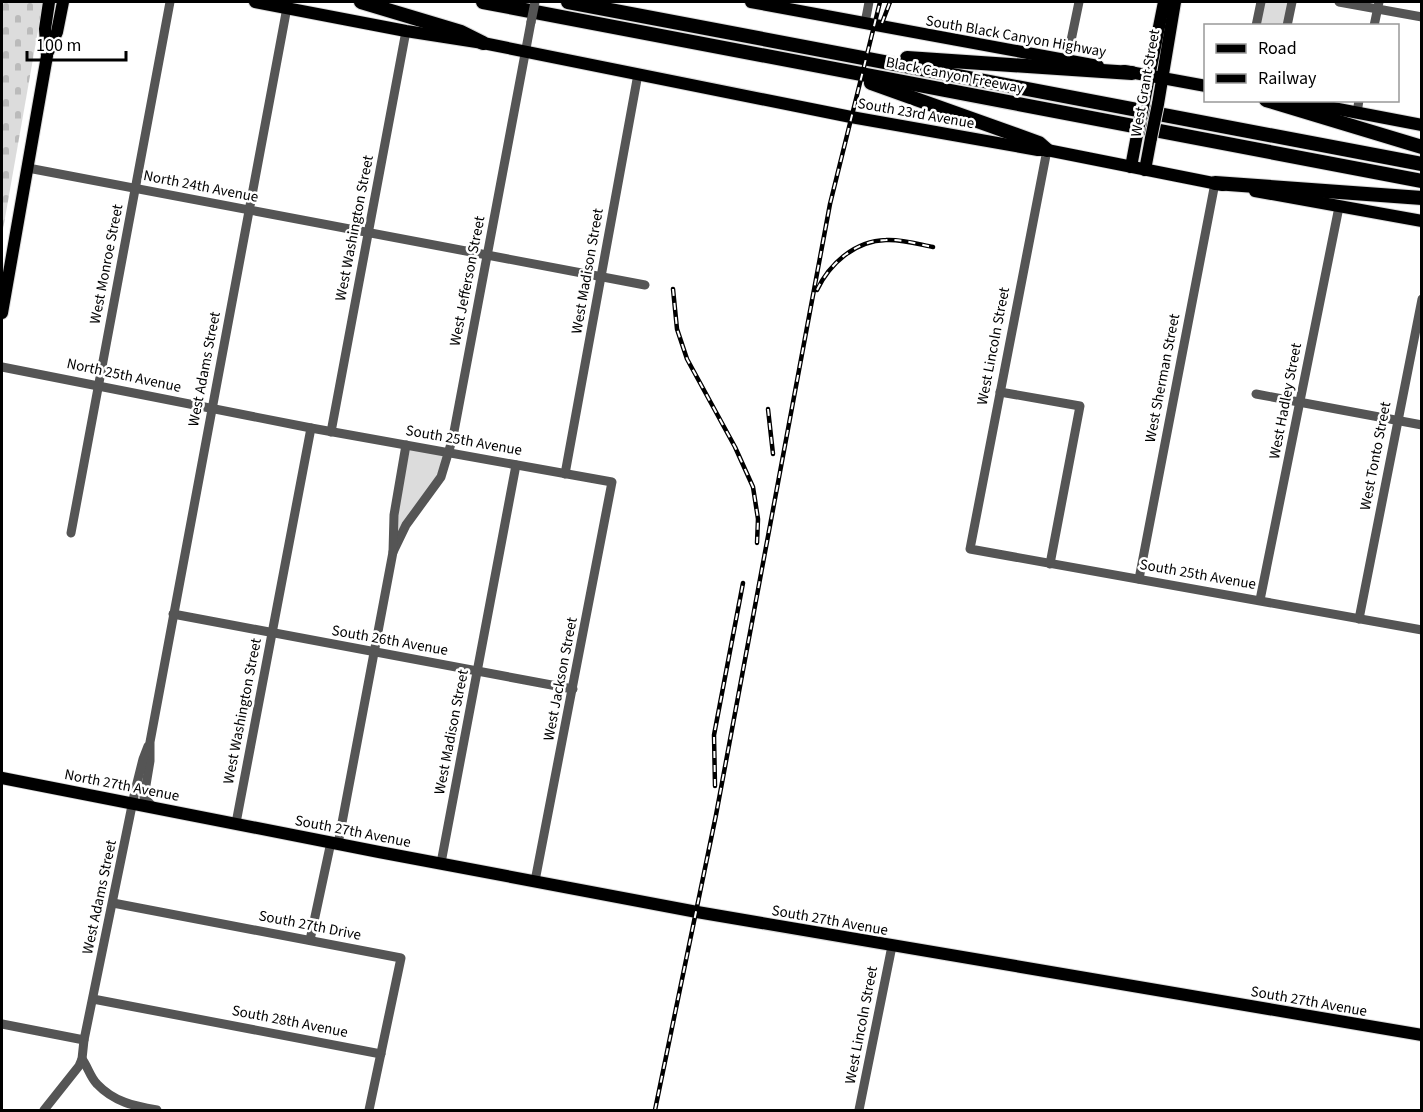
<svg xmlns="http://www.w3.org/2000/svg" width="1423" height="1112" viewBox="0 0 1423 1112" font-family="'Source Sans 3',sans-serif">
<defs>
<pattern id="cemetery-stones" width="16" height="16" patternUnits="userSpaceOnUse" patternTransform="scale(1.5)"><rect width="16" height="16" fill="#dcdcdc"/><path d="M2 7V4a2 2 0 0 1 4 0v3zM10 15v-3a2 2 0 0 1 4 0v3z" fill="#bbb"/></pattern>
</defs>
<rect width="100%" height="100%" fill="#fff"/>
<g fill="#dcdcdc">
<path d="M1263 2H1289L1285 25 1259 26Z"/>
<path d="M406 445 449 453 445 467 393 552Z"/>
</g>
<path fill="url(#cemetery-stones)" d="M2 2H43L2 235Z"/>
<g fill="none" stroke-linecap="round" stroke-linejoin="round">
<defs>
<g id="major">
<path d="M255 2 406 31 483 43 851 117 1038 150H1047L1223 185"/>
<path d="M751 2 1098 66"/>
<path d="M48 52 57 32 63 2"/>
<path d="M1124 71 1206 86"/>
<path d="M1291 100 1422 125"/>
<path d="M1144 102 1164 2"/>
<path d="M1158 104 1175 2"/>
<path d="M1131 167 1137 135"/>
<path d="M1145 170 1151 138"/>
<path d="M1255 191 1422 221"/>
<path d="M2 313 47 56 45 29 49 2"/>
<path d="M2 778 379 852 697 912 1422 1035"/>
</g>
<g id="highway">
<path d="M361 2 461 32 483 43"/>
<path d="M483 2 1422 181"/>
<path d="M568 2 1422 164"/>
<path d="M907 58 1132 73"/>
<path d="M871 83 1039 143 1047 150"/>
<path d="M1266 100 1422 147"/>
<path d="M1215 183 1422 198"/>
</g>
</defs>
<use href="#major" stroke="#dbdbdb" stroke-width="14"/>
<use href="#highway" stroke="#dbdbdb" stroke-width="16"/>
<g stroke="#555" stroke-width="9">
<path d="M1339 2 1422 17"/>
<path d="M865 23 869 2"/>
<path d="M1256 26 1261 2"/>
<path d="M1287 26 1292 2"/>
<path d="M1374 26 1379 2"/>
<path d="M1067 60 1079 2"/>
<path d="M1357 113 1359 100"/>
<path d="M1047 150 970 549 1422 630"/>
<path d="M28 168 645 285"/>
<path d="M2 367 311 428 612 482 535 881"/>
<path d="M1000 392 1080 406 1050 564"/>
<path d="M1256 394 1422 425"/>
<path d="M331 432 406 31"/>
<path d="M565 474 638 74"/>
<path d="M71 533 170 2"/>
<path d="M393 552 406 525 441 477 453 437 531 22"/>
<path d="M1139 579 1215 183"/>
<path d="M1260 600 1339 207"/>
<path d="M173 614 573 689"/>
<path d="M1359 619 1422 299"/>
<path d="M152 806 144 797 150 761V742L288 2"/>
<path d="M236 823 311 428"/>
<path d="M338 844 393 552 394 515 406 445"/>
<path d="M441 863 516 465"/>
<path d="M113 903 401 958 369 1110"/>
<path d="M310 940 331 842"/>
<path d="M93 999 381 1054"/>
<path d="M2 1024 84 1040"/>
<path d="M82 1059C88 1067 90 1077 97 1084 114 1102 134 1106 157 1110"/>
<path d="M44 1110 79 1066 82 1059 84 1040 135 791 143 759 148 746"/>
<path d="M859 1110 892 946"/>
</g>
<use href="#major" stroke="#000" stroke-width="12"/>
<use href="#highway" stroke="#000" stroke-width="14"/>
<defs>
<g id="rail">
<path d="M882 23 890 2"/>
<path d="M673 289 677 329 687 359 735 447 753 487 758 519 757 543"/>
<path d="M817 290C830 263 855 241 886 240 901 239 918 244 933 247"/>
<path d="M768 409 773 454"/>
<path d="M715 786 714 735 743 583"/>
<path d="M655 1110 716 815 830 204 880 2"/>
</g>
</defs>
<use href="#rail" stroke="#000" stroke-width="4.5"/>
<use href="#rail" stroke="#fff" stroke-width="2" stroke-dasharray="7" stroke-linecap="butt"/>
<defs>
<g id="major-bridge">
<path d="M1137 135 1144 102"/>
<path d="M1151 138 1158 104"/>
</g>
</defs>
<use href="#major-bridge" stroke="#dbdbdb" stroke-width="14" stroke-linecap="butt"/>
<path stroke="#555" stroke-width="9" d="M531 22 535 2"/>
<use href="#major-bridge" stroke="#000" stroke-width="12"/>
</g>
<g text-anchor="middle" stroke-width="5" stroke-linejoin="round" paint-order="stroke">
<g font-size="15" fill="#000" stroke="#fff">
<text transform="translate(1016 36) rotate(10)" y="5">South Black Canyon Highway</text>
<text transform="translate(955 75) rotate(11)" y="5">Black Canyon Freeway</text>
<text transform="translate(1145 83) rotate(-80)" y="5">West Grant Street</text>
<text transform="translate(916 113) rotate(10)" y="5">South 23rd Avenue</text>
<text transform="translate(201 186) rotate(11)" y="5">North 24th Avenue</text>
<text transform="translate(354 228) rotate(-79)" y="5">West Washington Street</text>
<text transform="translate(106 264) rotate(-79)" y="5">West Monroe Street</text>
<text transform="translate(587 271) rotate(-80)" y="5">West Madison Street</text>
<text transform="translate(467 281) rotate(-79)" y="5">West Jefferson Street</text>
<text transform="translate(993 346) rotate(-79)" y="5">West Lincoln Street</text>
<text transform="translate(204 369) rotate(-79)" y="5">West Adams Street</text>
<text transform="translate(124 375) rotate(12)" y="5">North 25th Avenue</text>
<text transform="translate(1162 378) rotate(-79)" y="5">West Sherman Street</text>
<text transform="translate(1285 401) rotate(-79)" y="5">West Hadley Street</text>
<text transform="translate(464 440) rotate(10)" y="5">South 25th Avenue</text>
<text transform="translate(1375 456) rotate(-79)" y="5">West Tonto Street</text>
<text transform="translate(1198 574) rotate(10)" y="5">South 25th Avenue</text>
<text transform="translate(390 640) rotate(10)" y="5">South 26th Avenue</text>
<text transform="translate(560 679) rotate(-79)" y="5">West Jackson Street</text>
<text transform="translate(242 711) rotate(-79)" y="5">West Washington Street</text>
<text transform="translate(451 732) rotate(-79)" y="5">West Madison Street</text>
<text transform="translate(122 785) rotate(11)" y="5">North 27th Avenue</text>
<text transform="translate(353 831) rotate(11)" y="5">South 27th Avenue</text>
<text transform="translate(99 897) rotate(-78)" y="5">West Adams Street</text>
<text transform="translate(830 920) rotate(10)" y="5">South 27th Avenue</text>
<text transform="translate(310 925) rotate(11)" y="5">South 27th Drive</text>
<text transform="translate(1309 1001) rotate(10)" y="5">South 27th Avenue</text>
<text transform="translate(290 1021) rotate(11)" y="5">South 28th Avenue</text>
<text transform="translate(861 1025) rotate(-79)" y="5">West Lincoln Street</text>
</g>
</g>
<rect width="1423" height="1112" fill="none" stroke="#000000" stroke-width="6"/>
<rect x="1204" y="24" width="195" height="78" fill="#ffffff" stroke="#999999" stroke-width="1.5"/>
<rect x="1216" y="44" width="30" height="9" fill="#000000" stroke="#999999" stroke-width="1.5"/>
<text x="1258" y="54" font-size="18" fill="#000000">Road</text>
<rect x="1216" y="74" width="30" height="9" fill="#000000" stroke="#999999" stroke-width="1.5"/>
<text x="1258" y="84" font-size="18" fill="#000000">Railway</text>
<path d="M27 51v9h99v-9" fill="none" stroke="#000000" stroke-width="3"/>
<text x="36" y="51" font-size="18" fill="#000000" stroke="#ffffff" stroke-width="4.5" paint-order="stroke">100 m</text>
</svg>
